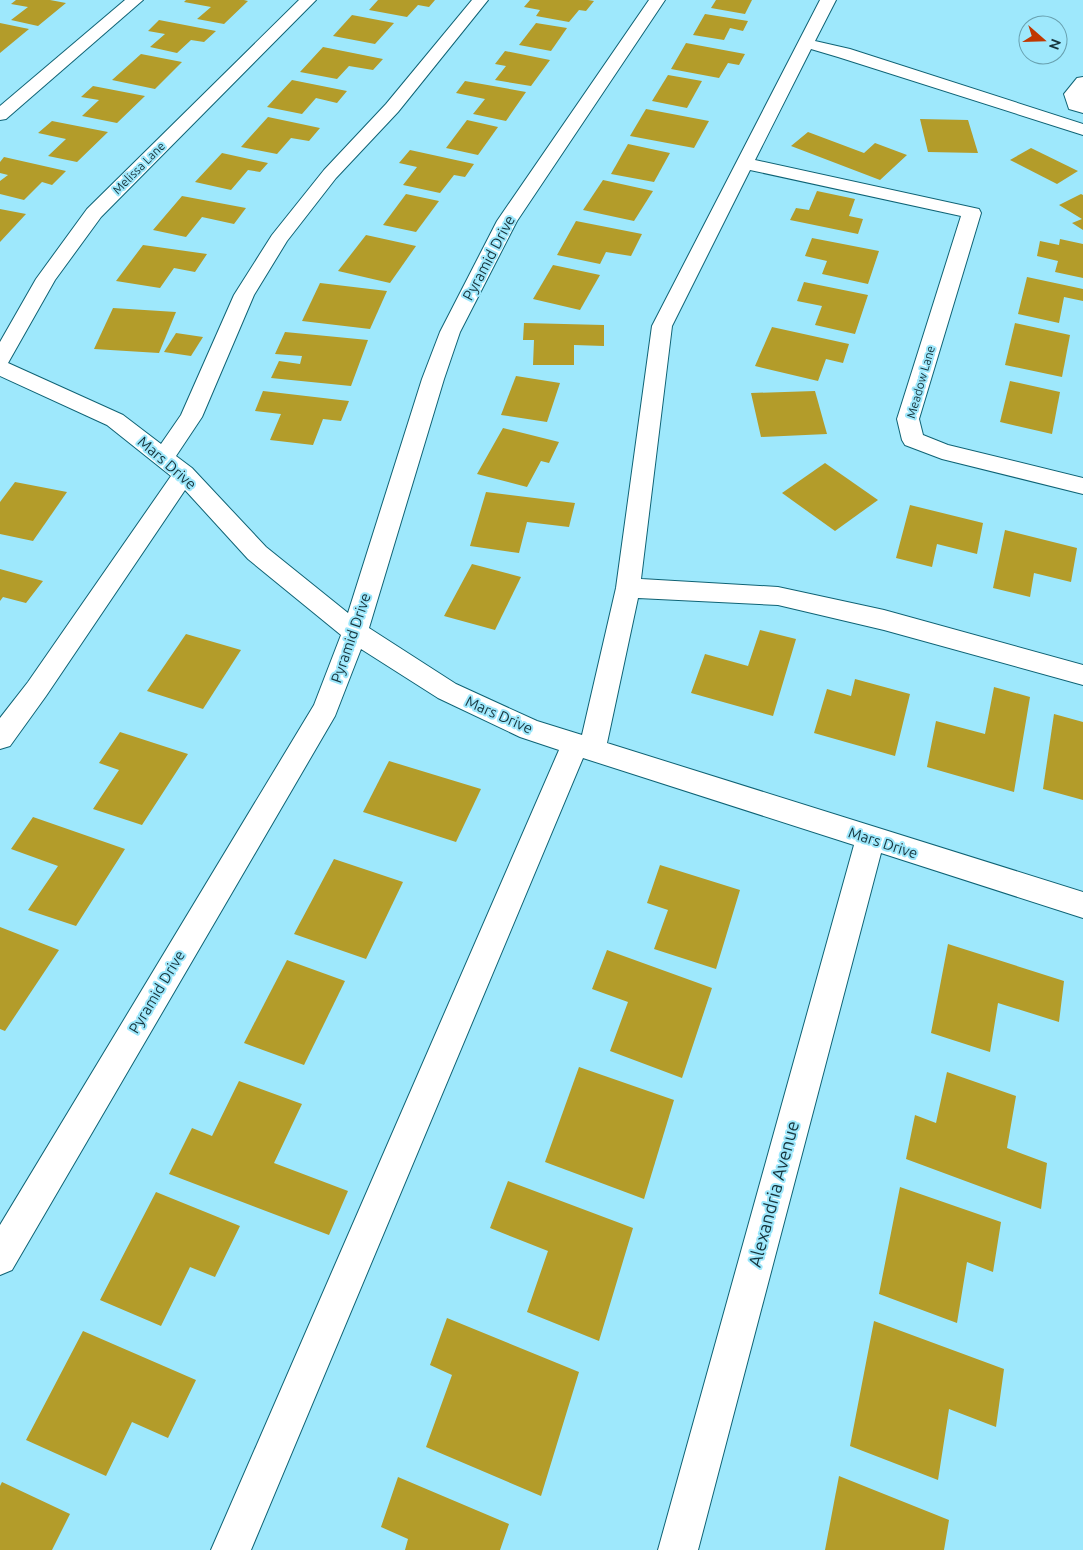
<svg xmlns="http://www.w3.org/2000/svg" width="1083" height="1550" viewBox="0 0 1083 1550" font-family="Ubuntu,sans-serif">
<rect width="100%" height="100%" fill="#9ee8fc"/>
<g fill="#b39c2a">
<path d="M16 0H50L66 3 38 26 11 20 28 7 11 4Z"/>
<path d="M186 0H244L248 1 224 24 197 19 211 7 184 2Z"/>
<path d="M378 0H435L429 7 418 5 407 17 369 10Z"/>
<path d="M530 0H588L594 1 586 11 579 10 569 22 536 16 540 10 524 7Z"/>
<path d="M716 0H752L745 14 711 8Z"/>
<path d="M705 14 748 21 743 31 730 28 724 40 693 35Z"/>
<path d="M352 15 394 23 375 44 333 36Z"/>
<path d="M159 20 216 31 204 42 191 40 177 53 150 47 165 34 148 31Z"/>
<path d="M0 23 29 29 0 53Z"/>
<path d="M536 23 567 28 551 51 519 45Z"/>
<path d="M686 43 745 54 739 65 728 63 719 78 671 69Z"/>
<path d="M323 47 383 59 373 70 349 66 337 79 300 72Z"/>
<path d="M505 51 550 60 531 86 495 80 506 66 495 64Z"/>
<path d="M141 54 182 62 155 89 112 80Z"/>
<path d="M668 75 702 81 687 108 652 101Z"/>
<path d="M292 80 347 91 337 103 316 98 302 114 267 107Z"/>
<path d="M465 81 526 92 506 121 473 114 485 99 456 93Z"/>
<path d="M93 86 145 96 117 123 82 116 99 100 81 97Z"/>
<path d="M646 109 709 121 694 148 630 136Z"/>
<path d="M268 117 320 128 309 141 291 138 277 154 241 147Z"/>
<path d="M920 119 968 120 978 153 928 152Z"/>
<path d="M467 120 498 127 478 155 446 148Z"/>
<path d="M52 121 108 132 77 162 48 156 66 139 38 133Z"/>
<path d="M808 132 864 153 875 143 907 155 880 180 791 146Z"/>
<path d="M628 144 670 153 654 182 611 174Z"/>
<path d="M1031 148 1078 171 1057 184 1010 160Z"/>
<path d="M410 150 474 164 465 177 454 175 440 193 403 185 417 167 399 163Z"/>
<path d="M222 153 268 163 260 172 248 170 231 190 195 182Z"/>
<path d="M4 157 66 171 52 185 42 182 24 200 0 194V181L8 175 0 173V162Z"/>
<path d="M603 180 653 191 634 221 583 210Z"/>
<path d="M817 191 855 199 849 216 863 219 858 234 790 220 796 208 809 210Z"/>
<path d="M406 194 439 201 416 232 383 225Z"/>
<path d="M1081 194 1083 195V230L1072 223 1082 219 1059 205Z"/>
<path d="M182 196 246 208 234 224 202 217 186 237 153 230Z"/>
<path d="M0 209 26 214 0 242Z"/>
<path d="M576 221 642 234 631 256 606 252 600 264 557 255Z"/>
<path d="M366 235 416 246 390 283 338 271Z"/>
<path d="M812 238 879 251 868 284 822 274 827 261 805 256Z"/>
<path d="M1060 239 1083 244V278L1055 272 1058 261 1037 256 1040 241 1059 245Z"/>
<path d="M143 245 207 254 195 272 174 268 160 288 116 281Z"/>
<path d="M553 265 600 275 580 310 533 299Z"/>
<path d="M1027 277 1083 289V301L1064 297 1059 323 1018 314Z"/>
<path d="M804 282 868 295 855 334 815 325 822 306 797 301Z"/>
<path d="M320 283 387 291 370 329 302 321Z"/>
<path d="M113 308 176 312 159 353 94 349Z"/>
<path d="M524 323 604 325V346L574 345V365H533L534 340H523Z"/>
<path d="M1015 323 1070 335 1062 377 1005 365Z"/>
<path d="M772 327 849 344 843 363 826 359 818 381 755 366Z"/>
<path d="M285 332 368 340 351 386 271 378 279 361 300 364 302 356 275 354Z"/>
<path d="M176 333 203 337 191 356 164 352Z"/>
<path d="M516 376 560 383 547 422 501 415Z"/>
<path d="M1010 381 1060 392 1052 434 1000 422Z"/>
<path d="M263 391 349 401 341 421 323 419 313 445 270 440 281 414 255 411Z"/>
<path d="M815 391 827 434 761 437 751 393Z"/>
<path d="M503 428 559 442 549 463 541 461 527 487 477 474Z"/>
<path d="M825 463 878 500 835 531 782 493Z"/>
<path d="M15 482 67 492 33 541 0 534V502Z"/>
<path d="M486 492 575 503 569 527 527 522 519 553 470 546Z"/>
<path d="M910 505 983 523 977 554 937 544 932 567 896 558Z"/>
<path d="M1005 530 1077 548 1071 582 1034 573 1030 597 993 588Z"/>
<path d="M472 564 521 577 495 630 444 616Z"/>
<path d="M0 569 43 581 26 603 3 597 0 601Z"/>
<path d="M760 630 796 639 773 716 691 693 705 654 748 666Z"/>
<path d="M186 634 241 650 203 709 147 691Z"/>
<path d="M855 679 910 694 895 756 814 733 827 689 851 696Z"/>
<path d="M994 687 1030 697 1014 792 927 767 936 721 985 734Z"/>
<path d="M1054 714 1083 722V800L1043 789Z"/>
<path d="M120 732 188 754 142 825 93 809 119 770 99 763Z"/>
<path d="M389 761 481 789 456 842 363 812Z"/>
<path d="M33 817 125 849 76 926 28 910 58 866 11 849Z"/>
<path d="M334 859 403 882 366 959 294 934Z"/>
<path d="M660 865 740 890 716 969 654 949 668 910 647 903Z"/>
<path d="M0 927 59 950 5 1031 0 1029Z"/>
<path d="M948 944 1064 981 1059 1022 998 1003 990 1052 931 1033Z"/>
<path d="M607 950 712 988 682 1078 610 1051 628 1002 592 989Z"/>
<path d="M287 960 345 981 304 1065 244 1043Z"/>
<path d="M579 1067 674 1100 644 1199 545 1162Z"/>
<path d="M947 1072 1016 1096 1007 1148 1047 1163 1041 1209 906 1159 915 1115 936 1123Z"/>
<path d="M239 1081 302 1104 274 1163 348 1191 329 1235 169 1174 192 1128 212 1136Z"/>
<path d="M508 1181 633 1228 599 1341 527 1312 548 1251 490 1228Z"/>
<path d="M900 1187 1001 1222 993 1272 967 1262 957 1323 879 1294Z"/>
<path d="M156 1192 240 1226 215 1277 190 1267 161 1326 100 1300Z"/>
<path d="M447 1318 579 1372 541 1496 426 1447 452 1375 430 1365Z"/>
<path d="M874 1321 1004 1369 996 1427 949 1409 938 1480 850 1446Z"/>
<path d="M83 1331 196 1380 168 1438 132 1422 106 1476 26 1440Z"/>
<path d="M839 1476 949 1520 944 1550H825Z"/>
<path d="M398 1477 509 1524 500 1550H405L408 1539 381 1527Z"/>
<path d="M2 1482 70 1514 52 1550H0V1486Z"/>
</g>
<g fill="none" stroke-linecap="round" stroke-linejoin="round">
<defs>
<g id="minor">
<path d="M125 0H143L6 119 0 120V106Z"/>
<path d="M299 0H316L101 217 55 280 8 363 123 415 161 444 181 415 234 295 272 235 324 170 386 104 472 0H488L398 112 336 178 287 241 254 295 202 417 176 456 192 468 266 547 348 613 422 379 440 332 497 221 649 0H665L517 221 460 332 444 379 369 628 456 684 537 721 582 735 616 588 652 326 820 0H836L815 41 850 49 1083 124V135L838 57 811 49 755 160 979 209 981 213 919 419 923 435 948 445 1083 478V494L942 459 905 445 902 440 897 419 961 216 750 170 672 326 641 579 778 587 884 610 1083 665V685L884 630 778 605 638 598 607 743 1083 892V918L881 853 698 1550H658L854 845 583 758 251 1550H211L559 750 520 737 438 698 361 649 335 716 12 1270 0 1275V1225L314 705 341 635 248 559 185 490 46 696 10 746 0 749V718L28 682 171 476 107 425 0 376V342L36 279 87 209Z"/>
<path d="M1083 77V113L1069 109 1064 94 1077 78Z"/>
</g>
</defs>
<use href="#minor" stroke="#0f6375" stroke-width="2"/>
<use href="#minor" fill="#fff" fill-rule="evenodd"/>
</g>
<g text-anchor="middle" stroke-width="4" stroke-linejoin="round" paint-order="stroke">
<g font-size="12" fill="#16343c" stroke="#9ee8fc">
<text transform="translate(139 168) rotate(-45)" y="4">Melissa Lane</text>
<text transform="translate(921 382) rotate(-74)" y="4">Meadow Lane</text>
</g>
<g font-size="15" fill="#16343c" stroke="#9ee8fc">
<text transform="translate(489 258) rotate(-62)" y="5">Pyramid Drive</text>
<text transform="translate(167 463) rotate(41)" y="5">Mars Drive</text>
<text transform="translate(351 638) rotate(-71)" y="5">Pyramid Drive</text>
<text transform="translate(499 715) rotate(24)" y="5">Mars Drive</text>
<text transform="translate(883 843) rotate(18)" y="5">Mars Drive</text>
<text transform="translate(157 992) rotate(-59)" y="5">Pyramid Drive</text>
</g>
<g font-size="18" fill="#16343c" stroke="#9ee8fc">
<text transform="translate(774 1194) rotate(-75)" y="6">Alexandria Avenue</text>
</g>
</g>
<g transform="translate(1043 40) rotate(110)"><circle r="24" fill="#9ee8fc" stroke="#68a0af"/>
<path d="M0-4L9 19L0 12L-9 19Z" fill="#c03801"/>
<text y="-8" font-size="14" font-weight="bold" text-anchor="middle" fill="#16343c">N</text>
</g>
</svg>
